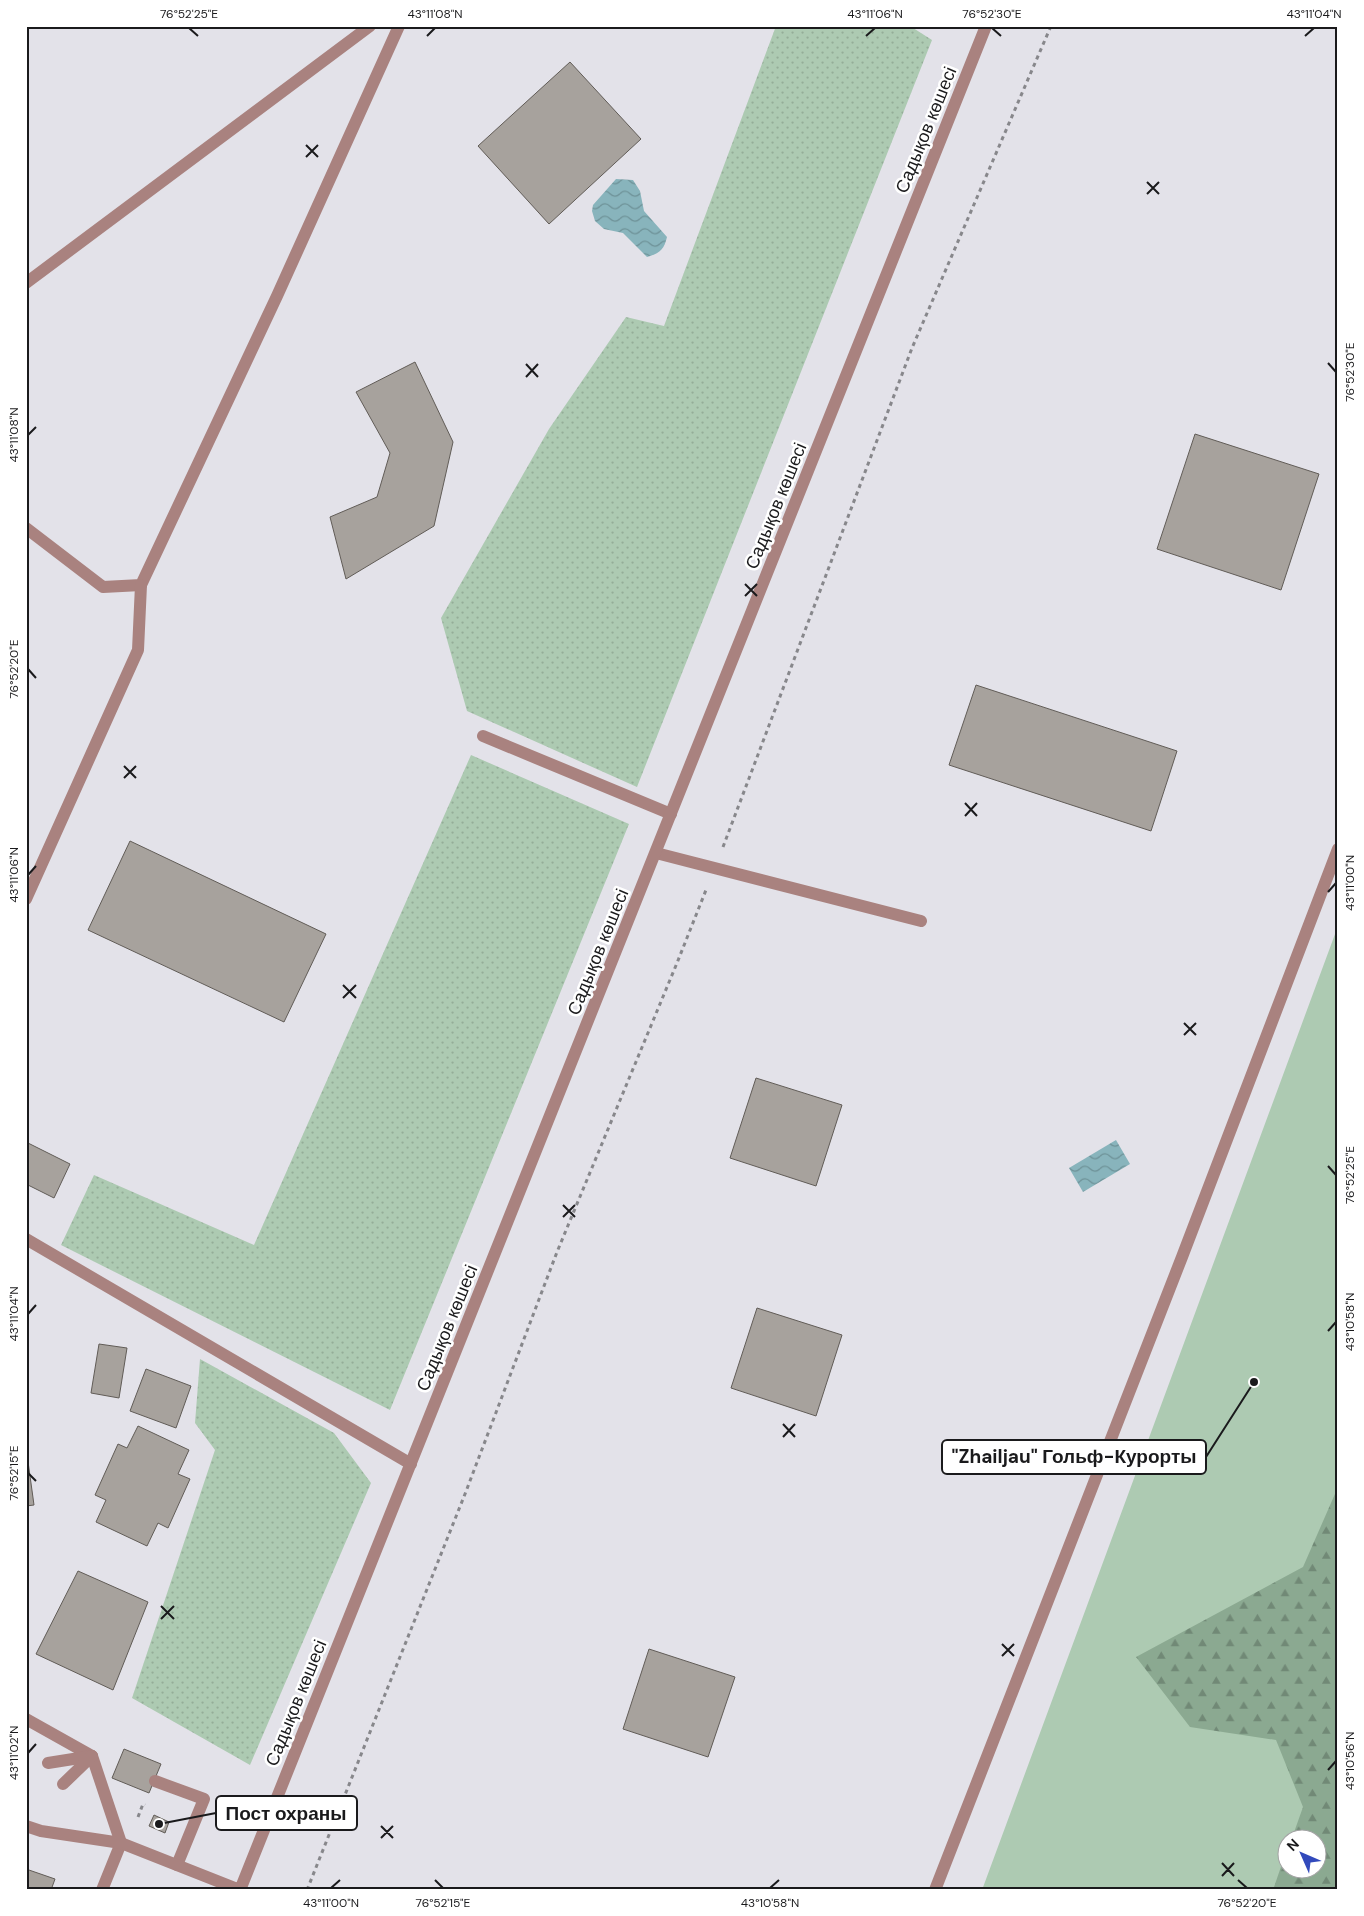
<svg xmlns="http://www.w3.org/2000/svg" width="1364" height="1916" viewBox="0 0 1364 1916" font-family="'DM Sans',sans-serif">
<defs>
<pattern id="forest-firs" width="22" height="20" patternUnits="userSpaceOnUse" patternTransform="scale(1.25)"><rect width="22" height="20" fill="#8ba991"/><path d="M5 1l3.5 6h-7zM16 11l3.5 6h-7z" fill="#718976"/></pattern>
<pattern id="garden-dots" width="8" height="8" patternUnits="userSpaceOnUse" patternTransform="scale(1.25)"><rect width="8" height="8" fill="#adcab2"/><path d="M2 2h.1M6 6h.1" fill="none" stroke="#94ad98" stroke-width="1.8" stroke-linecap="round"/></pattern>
<pattern id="water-waves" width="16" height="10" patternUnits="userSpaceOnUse" patternTransform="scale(1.25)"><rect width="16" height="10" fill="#88b4bc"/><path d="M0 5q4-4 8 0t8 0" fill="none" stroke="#6e9298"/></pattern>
</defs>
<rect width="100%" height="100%" fill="#e3e2e9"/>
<path fill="#adcab2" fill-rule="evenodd" d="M1338 926V1890H982ZM1286 1838H1316V1868H1286Z"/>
<path fill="url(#forest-firs)" d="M1338 1487V1890H1273L1286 1852V1868H1316V1838H1292L1303 1807 1276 1740 1190 1727 1136 1657 1303 1567Z"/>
<g fill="url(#garden-dots)">
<path d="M776 26H910L932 40 637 787 467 711 441 618 549 429 626 317 664 326Z"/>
<path d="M471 755 629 824 390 1410 61 1245 94 1175 254 1245Z"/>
<path d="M200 1359 334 1433 371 1483 250 1765 132 1698 215 1450 195 1423Z"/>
</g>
<g fill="url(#water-waves)">
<path d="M616 179 633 180 640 191 644 211 667 237C664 250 660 253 647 257L623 233 604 229 595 221 592 211 593 205Z"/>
<path d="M1116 1140 1130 1164 1083 1192 1069 1168Z"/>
</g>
<g fill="#a7a29d" stroke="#615c57">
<path d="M570 62 641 139 549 224 478 146Z"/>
<path d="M415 362 453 442 434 526 346 579 330 517 377 497 390 453 356 392Z"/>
<path d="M1195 434 1319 474 1281 590 1157 549Z"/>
<path d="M976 685 1177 751 1151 831 949 765Z"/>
<path d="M130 841 326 934 284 1022 88 930Z"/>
<path d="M756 1078 842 1105 816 1186 730 1158Z"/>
<path d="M26 1142 70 1164 54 1198 26 1184Z"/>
<path d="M757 1308 842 1335 816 1416 731 1388Z"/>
<path d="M99 1344 127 1348 119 1398 91 1393Z"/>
<path d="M146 1369 191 1386 176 1428 130 1411Z"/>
<path d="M138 1426 189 1450 178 1474 190 1479 168 1528 158 1523 147 1546 96 1522 106 1500 95 1495 118 1444 127 1448Z"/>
<path d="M26 1447 34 1505 26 1506Z"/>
<path d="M78 1571 148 1602 113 1690 36 1654Z"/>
<path d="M649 1649 735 1677 708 1757 623 1729Z"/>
<path d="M124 1749 161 1764 149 1793 112 1778Z"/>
<path d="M154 1815 169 1822 165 1833 149 1826Z"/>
<path d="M26 1869 55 1879 51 1890H26Z"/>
</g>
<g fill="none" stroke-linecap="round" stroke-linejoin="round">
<g stroke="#87878b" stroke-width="3" stroke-dasharray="4 4" stroke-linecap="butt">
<path d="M723 847 912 348 1051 26"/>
<path d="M138 1817 143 1804 145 1805"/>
<path d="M307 1890 465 1494 557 1252 677 963 706 890"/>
</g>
<g stroke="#a9827f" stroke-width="12">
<path d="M26 283 370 26"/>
<path d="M26 528 103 587 141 585 277 296 399 26"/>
<path d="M483 736 671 814"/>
<path d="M656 853 921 921"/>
<path d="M26 899 138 650 141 585"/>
<path d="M26 1239 411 1464"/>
<path d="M26 1719 92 1756 121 1843 102 1890"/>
<path d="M48 1763 92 1756"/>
<path d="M155 1781 204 1799 177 1865"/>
<path d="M63 1784 92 1756"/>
<path d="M26 1826 41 1831 121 1843 240 1890 986 26"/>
<path d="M935 1890 1182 1257 1338 849"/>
</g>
</g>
<path fill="none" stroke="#1a1a1c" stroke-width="2" d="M189 28 198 36M992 28 1001 36M427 36 435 28M866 36 875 28M1305 36 1314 28M306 145 318 157M306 157 318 145M1147 182 1159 194M1147 194 1159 182M1328 363 1336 372M526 364 538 377M526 377 538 364M28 435 36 427M745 584 757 596M745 596 757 584M28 669 36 678M124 766 136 778M124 778 136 766M965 803 977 816M965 816 977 803M28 875 36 866M1328 892 1336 883M343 985 356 998M343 998 356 985M1184 1023 1196 1035M1184 1035 1196 1023M1328 1166 1336 1175M563 1205 575 1217M563 1217 575 1205M28 1314 36 1305M1328 1331 1336 1322M783 1424 795 1437M783 1437 795 1424M28 1473 36 1481M161 1606 174 1619M161 1619 174 1606M1002 1644 1014 1656M1002 1656 1014 1644M28 1753 36 1744M1328 1770 1336 1761M381 1826 393 1838M381 1838 393 1826M1222 1863 1234 1876M1222 1876 1234 1863M435 1880 443 1888M1238 1880 1247 1888M331 1888 340 1880M770 1888 779 1880"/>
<g text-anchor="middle" stroke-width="5" stroke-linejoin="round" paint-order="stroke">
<g font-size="18" fill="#1a1a1c" stroke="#fff">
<text transform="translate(926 130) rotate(-68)" y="6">Садықов көшесі</text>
<text transform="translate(776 506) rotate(-68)" y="6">Садықов көшесі</text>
<text transform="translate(598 952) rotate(-68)" y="6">Садықов көшесі</text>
<text transform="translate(447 1328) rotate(-68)" y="6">Садықов көшесі</text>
<text transform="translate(296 1703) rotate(-68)" y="6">Садықов көшесі</text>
</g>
</g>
<path fill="none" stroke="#1a1a1c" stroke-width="2" d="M1254 1382L1206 1457M159 1824L216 1813"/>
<g fill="#1a1a1c" stroke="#fff" stroke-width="2">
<circle cx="1254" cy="1382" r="5"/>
<circle cx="159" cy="1824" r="5"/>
</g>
<g fill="#fff" stroke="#1a1a1c" stroke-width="2">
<rect x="942" y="1440" width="264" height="34" rx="5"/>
<rect x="216" y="1796" width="141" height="34" rx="5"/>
</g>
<g font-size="19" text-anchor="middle" font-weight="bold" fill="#1a1a1c">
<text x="1074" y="1463">"Zhailjau" Гольф-Курорты</text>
<text x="286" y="1820">Пост охраны</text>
</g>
<rect width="1364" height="1916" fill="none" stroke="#ffffff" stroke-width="55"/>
<g transform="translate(1302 1854) rotate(315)"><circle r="24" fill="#ffffff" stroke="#a3a3a4"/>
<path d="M0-4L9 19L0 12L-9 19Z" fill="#324abc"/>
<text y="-8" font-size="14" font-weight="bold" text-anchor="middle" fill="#1a1a1c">N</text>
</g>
<rect x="28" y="28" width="1308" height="1860" fill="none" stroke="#1a1a1c" stroke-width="2"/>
<g font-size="12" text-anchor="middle" fill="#1a1a1c">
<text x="189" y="18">76°52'25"E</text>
<text x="435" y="18">43°11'08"N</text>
<text x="875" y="18">43°11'06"N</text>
<text x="992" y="18">76°52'30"E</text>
<text x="1314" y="18">43°11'04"N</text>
<text transform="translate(1350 372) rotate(-90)" y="4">76°52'30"E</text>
<text transform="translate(14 435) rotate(-90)" y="4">43°11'08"N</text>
<text transform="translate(14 669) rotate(-90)" y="4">76°52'20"E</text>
<text transform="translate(14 875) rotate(-90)" y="4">43°11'06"N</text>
<text transform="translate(1350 883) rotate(-90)" y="4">43°11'00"N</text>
<text transform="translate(1350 1175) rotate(-90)" y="4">76°52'25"E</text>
<text transform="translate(14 1314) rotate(-90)" y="4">43°11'04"N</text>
<text transform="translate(1350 1322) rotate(-90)" y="4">43°10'58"N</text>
<text transform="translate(14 1473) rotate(-90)" y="4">76°52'15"E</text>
<text transform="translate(14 1753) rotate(-90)" y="4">43°11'02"N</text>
<text transform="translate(1350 1761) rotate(-90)" y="4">43°10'56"N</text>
<text x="331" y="1907">43°11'00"N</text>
<text x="443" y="1907">76°52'15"E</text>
<text x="770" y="1907">43°10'58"N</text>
<text x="1247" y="1907">76°52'20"E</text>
</g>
</svg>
